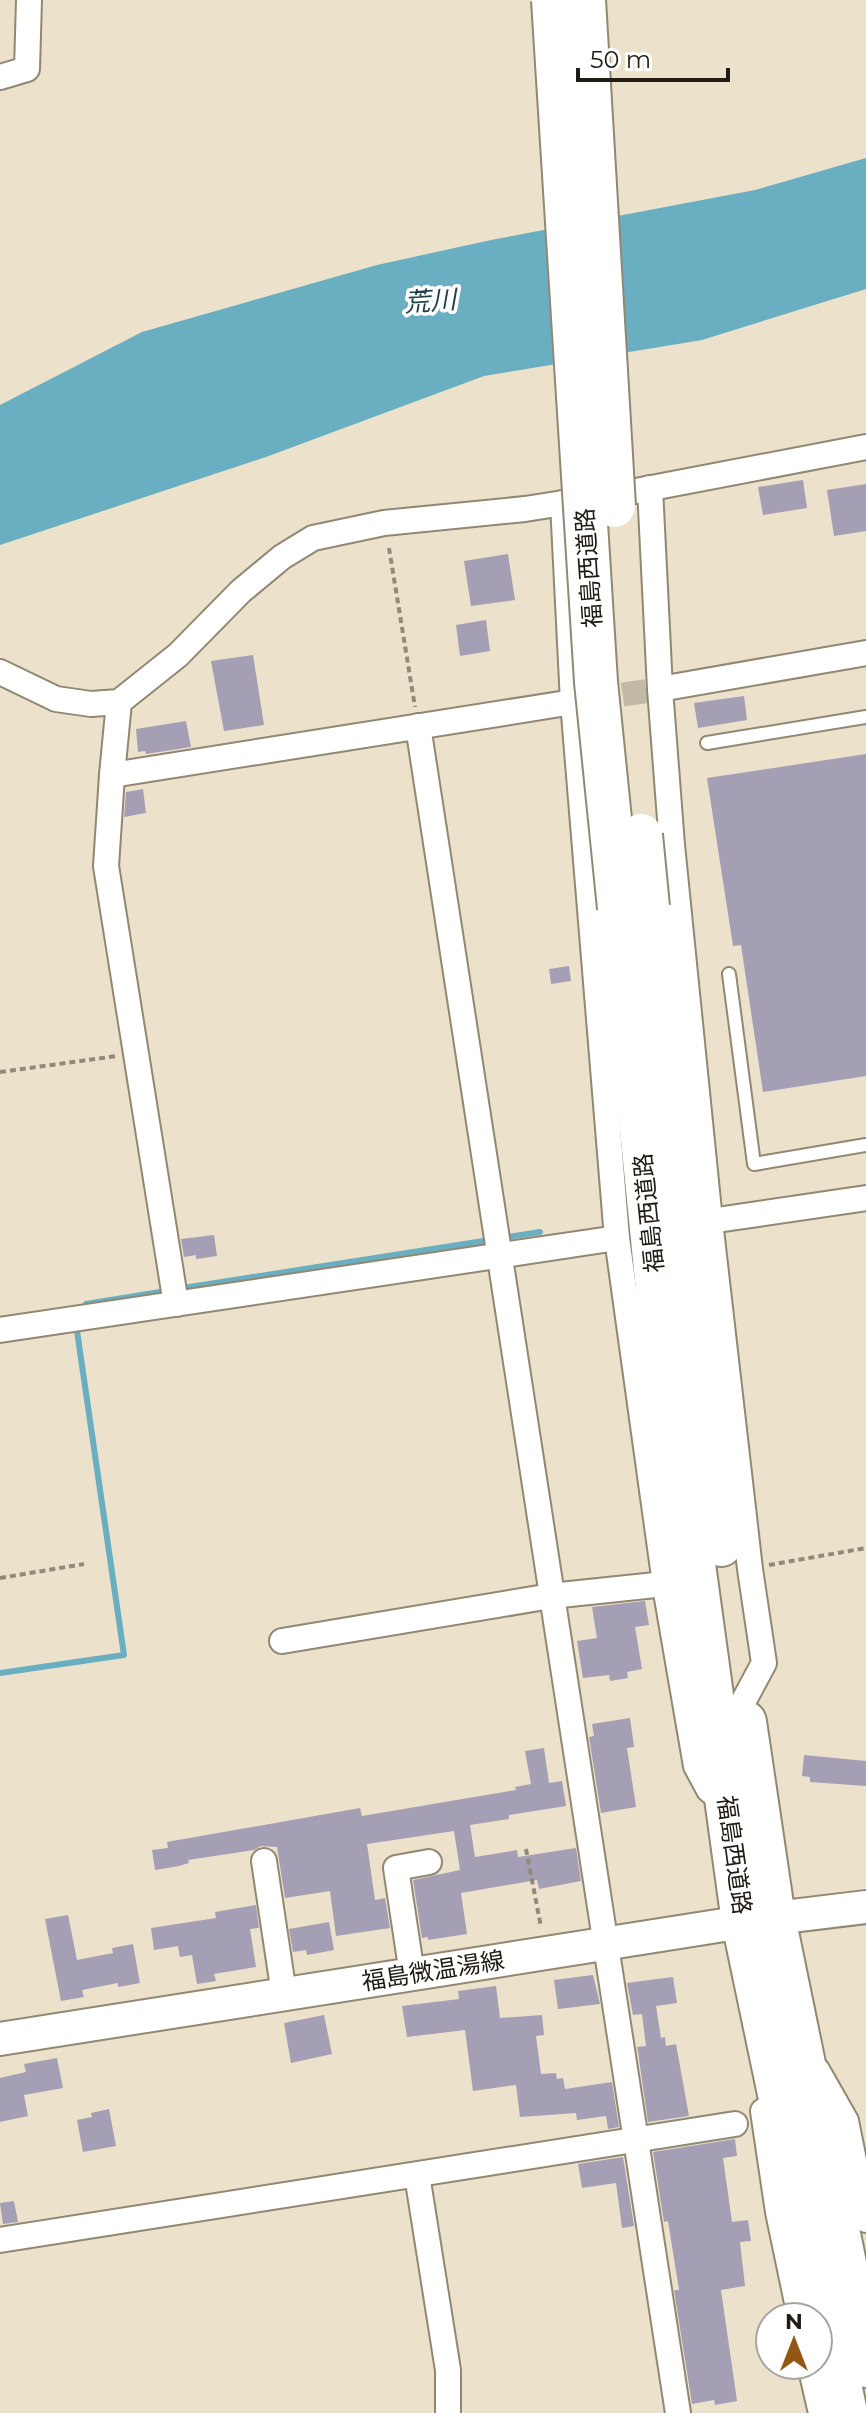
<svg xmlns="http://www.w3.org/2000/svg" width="866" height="2413" viewBox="0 0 866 2413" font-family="Montserrat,'Noto Sans JP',sans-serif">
<rect width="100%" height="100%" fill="#ece1ca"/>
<path fill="#69afc1" d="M866 158V289L702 340 484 376 266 457 0 545V405L142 332 377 265 491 240 755 190Z"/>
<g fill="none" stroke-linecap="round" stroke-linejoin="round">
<g stroke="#69afc1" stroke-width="6">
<path d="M501 1238 540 1232"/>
<path d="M177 1289 490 1240"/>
<path d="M83 1310 86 1304 166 1291"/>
<path d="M0 1673 124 1655 76 1324"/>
</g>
</g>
<g fill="#a49fb5">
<path d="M803 480 807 508 763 515 758 487Z"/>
<path d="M866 484V531L834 536 827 490Z"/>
<path d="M508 554 515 600 471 606 464 561Z"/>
<path d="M486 620 490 651 460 656 456 625Z"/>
<path d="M253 655 264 725 224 731 211 661Z"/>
<path d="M744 696 747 720 698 728 694 703Z"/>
<path d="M186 721 191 747 146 754 145 751 138 752 136 729Z"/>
<path d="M866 754V1076L763 1092 741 945 733 946 707 778Z"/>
<path d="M143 789 146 813 124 817 126 792Z"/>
<path d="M569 966 571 981 551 984 549 969Z"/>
<path d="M214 1235 217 1256 196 1259V1255L184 1257 181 1239Z"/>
<path d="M645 1601 649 1625 635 1627 642 1669 627 1672 628 1678 610 1681 609 1675 583 1678 577 1641 597 1638 592 1607Z"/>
<path d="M630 1718 634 1747 627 1748 636 1807 601 1813 589 1737 594 1736 592 1724Z"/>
<path d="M544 1748 549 1783 562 1781 566 1806 509 1815V1819L470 1825 475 1857 517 1850 518 1857 576 1848 581 1881 539 1889 537 1880 461 1893 467 1934 428 1940V1937L422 1938 413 1880 460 1870 454 1831 367 1844 375 1900 385 1898 390 1928 336 1936 330 1891 285 1898 277 1847 261 1846 254 1850 188 1860 189 1863 179 1866 155 1870 152 1850 168 1848 167 1842 360 1808 362 1816 516 1790 515 1787 531 1784 525 1751Z"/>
<path d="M804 1755 866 1761V1786L810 1782V1777L802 1776Z"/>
<path d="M256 1905 259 1928 250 1929 256 1967 214 1974 216 1981 197 1984 192 1955 180 1957 178 1946 154 1950 151 1928 216 1918 215 1912Z"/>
<path d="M68 1915 77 1960 113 1953 112 1948 133 1944 140 1983 118 1987V1983L82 1990 84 1997 61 2001 45 1919Z"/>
<path d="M329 1922 334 1950 307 1955 306 1950 293 1952 289 1929Z"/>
<path d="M593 1975 600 2004 558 2009 554 1980Z"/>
<path d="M673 1977 677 2003 656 2006 661 2038 665 2037 666 2046 676 2044 689 2116 648 2122 638 2052 637 2047 646 2046 642 2014 633 2015 627 1983Z"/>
<path d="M496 1986 500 2018 542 2015 544 2035 536 2036 541 2074 556 2073 557 2079 563 2078 565 2089 612 2082 619 2127 608 2129 606 2116 577 2120 576 2113 520 2117 516 2085 473 2091 465 2030 407 2037 402 2006 459 1999 458 1991Z"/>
<path d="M324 2015 332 2054 291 2063 284 2023Z"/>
<path d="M57 2058 63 2088 24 2095 28 2116 0 2122V2078L26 2072 24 2064Z"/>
<path d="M109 2109 116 2146 83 2152 77 2120 92 2117 91 2113Z"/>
<path d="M735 2139 737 2156 723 2158 732 2222 748 2220 751 2241 740 2242 745 2286 721 2290 737 2401 715 2405 714 2400 692 2404 674 2290H679L668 2221 664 2222 653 2152Z"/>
<path d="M623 2157 634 2226 622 2228 616 2183 582 2188 578 2164Z"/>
<path d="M14 2201 18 2222 3 2224 0 2203Z"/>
</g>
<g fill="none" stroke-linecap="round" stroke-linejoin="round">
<path stroke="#c3baa6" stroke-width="24" stroke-dasharray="24 12" stroke-linecap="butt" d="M587 700 660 689"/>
<defs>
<g id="lane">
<path d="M707 743 866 717"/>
<path d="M729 974 754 1164 866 1145"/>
</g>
<g id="street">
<path d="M0 77 27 69 29 0"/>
<path d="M650 488 660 689 672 845 710 1221 750 1569 764 1663 742 1704"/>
<path d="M636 491 866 447"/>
<path d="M563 503 573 702 617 1238 667 1598 696 1766 709 1790 722 1800"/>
<path d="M0 672 56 699 91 704 119 702 178 655 241 591 282 557 313 538 384 523 525 509 576 501"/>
<path d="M660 689 866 653"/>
<path d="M119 702 112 775 573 702"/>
<path d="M418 726 678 2413"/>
<path d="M112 775 106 866 176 1304"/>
<path d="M710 1221 866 1198"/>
<path d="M0 1330 617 1238"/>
<path d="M282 1641 551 1596 665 1584"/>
<path d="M264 1861 284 1994"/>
<path d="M412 1974 396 1868 429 1862"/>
<path d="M817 2070 846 2121 866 2220"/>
<path d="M763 2111 778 2212 800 2317"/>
<path d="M417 2175 448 2370V2413"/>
<path d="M0 2240 735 2124"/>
<path d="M810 2365 821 2413"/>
</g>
<path id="secondary" d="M0 2039 743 1922 866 1907"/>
<g id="highway">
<path d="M648 907 688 1305 721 1545"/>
<path d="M619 908 659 1309 743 1922 846 2413"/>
<path d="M745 1722 774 1918 866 2366"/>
</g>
</defs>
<use href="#lane" stroke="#928773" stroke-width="16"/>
<use href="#street" stroke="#928773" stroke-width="28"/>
<use href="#secondary" stroke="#928773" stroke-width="36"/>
<use href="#highway" stroke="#928773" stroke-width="46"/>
<g stroke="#918a79" stroke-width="4" stroke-dasharray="6 4" stroke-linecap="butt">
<path d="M389 548 415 707"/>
<path d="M0 1072 117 1056"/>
<path d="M769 1565 866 1548"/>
<path d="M0 1578 84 1564"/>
<path d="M526 1849 541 1927"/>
</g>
<use href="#lane" stroke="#fff" stroke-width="12"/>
<use href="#street" stroke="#fff" stroke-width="24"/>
<use href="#secondary" stroke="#fff" stroke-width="32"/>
<use href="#highway" stroke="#fff" stroke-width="42"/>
<defs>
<g id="highway-bridge">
<path d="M553 0 596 682 619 908"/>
<path d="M584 0 614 506"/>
<path d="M641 835 648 907"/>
</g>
</defs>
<use href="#highway-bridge" stroke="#928773" stroke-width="46" stroke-linecap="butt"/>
<use href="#highway-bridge" stroke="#fff" stroke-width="42"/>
</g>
<g text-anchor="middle" stroke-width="7" stroke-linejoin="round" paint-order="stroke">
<g font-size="24" fill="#201c14" stroke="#fff">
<text transform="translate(589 568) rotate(-94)" y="8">福島西道路</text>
<text transform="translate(649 1213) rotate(-96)" y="8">福島西道路</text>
<text transform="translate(734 1855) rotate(82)" y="8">福島西道路</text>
<text transform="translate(433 1971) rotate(-9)" y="8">福島微温湯線</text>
</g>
<g font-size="26" font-style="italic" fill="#1d3f47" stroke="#fff">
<text transform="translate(430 301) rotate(-4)" y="9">荒川</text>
</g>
</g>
<g transform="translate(794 2341)"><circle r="38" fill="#ffffff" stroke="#a6a4a1" stroke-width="2"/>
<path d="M0-6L14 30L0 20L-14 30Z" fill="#915713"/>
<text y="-12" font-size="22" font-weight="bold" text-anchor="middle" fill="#201c14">N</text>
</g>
<path d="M578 68v12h150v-12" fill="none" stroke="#201c14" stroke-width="4"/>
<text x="590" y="68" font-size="24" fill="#201c14" stroke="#ffffff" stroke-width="6" paint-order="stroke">50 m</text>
</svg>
